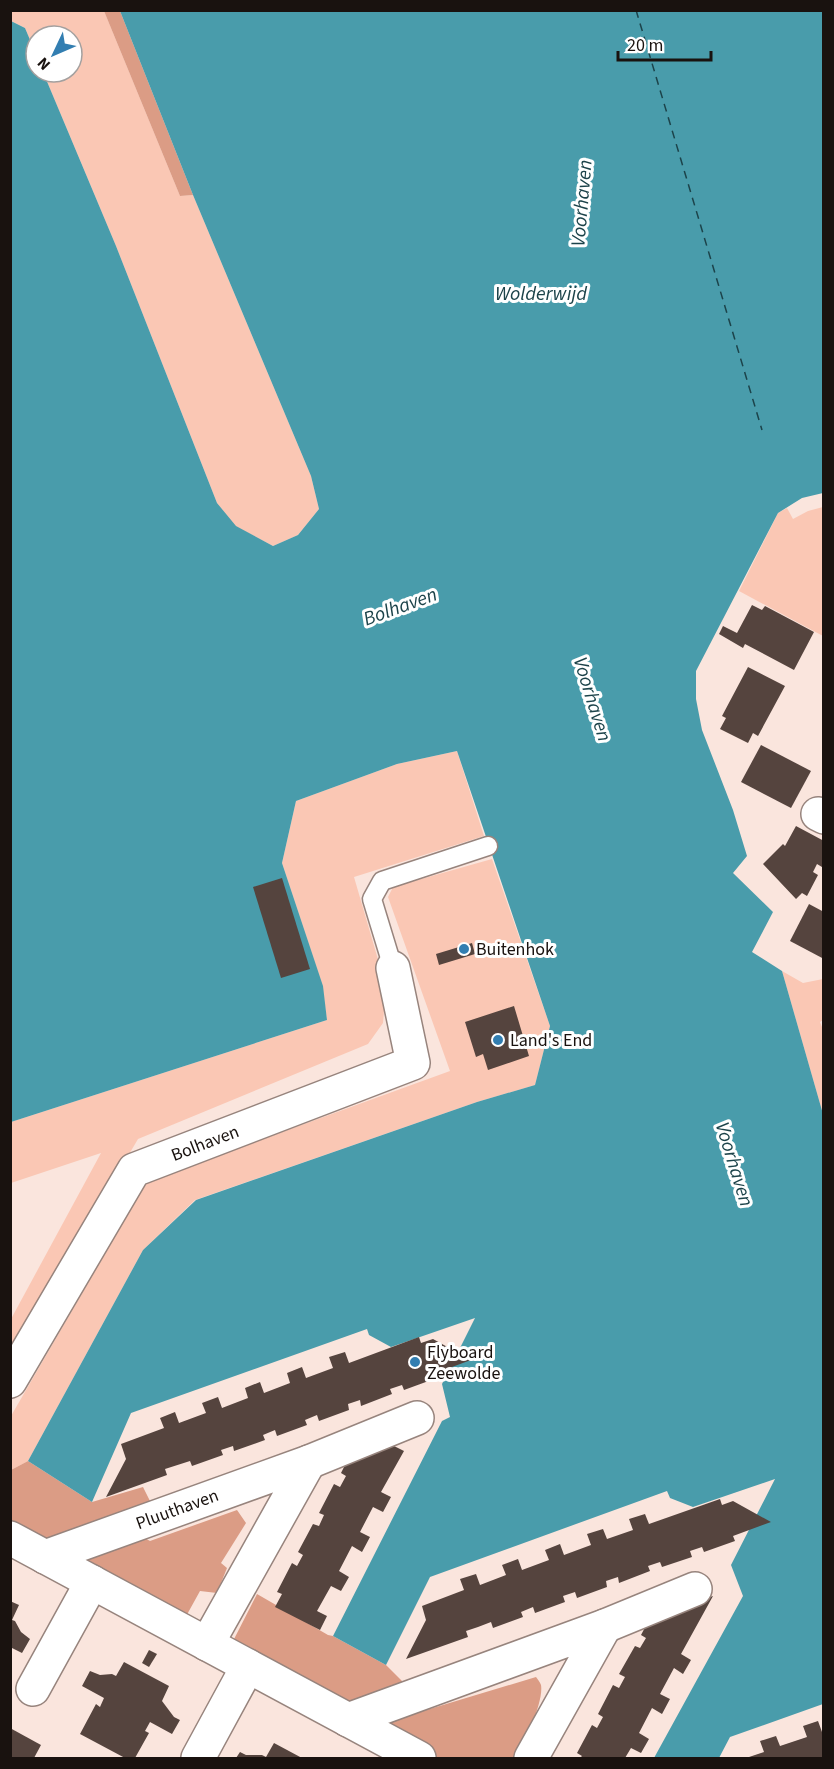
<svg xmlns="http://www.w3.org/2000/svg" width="834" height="1769" viewBox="0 0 834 1769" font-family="'Source Sans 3',sans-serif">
<rect width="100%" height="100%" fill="#fae5dd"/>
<g fill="#fac7b4">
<path d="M11 11H104L180 196 193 195 311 476 319 509 298 535 273 546 235 526 217 503 116 246 43 72H72V36H36V54L25 28 11 21Z"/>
<path d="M823 507V636L739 591 778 513 787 508 793 519 808 511Z"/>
<path d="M457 751 484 836 354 877 386 987 383 1023 368 1044 138 1139 11 1355V1319L101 1153 11 1183V1122L327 1020 322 984 282 863 296 801 397 764Z"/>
<path d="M492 859 550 1026 535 1085 477 1102 195 1200 143 1250 28 1461 11 1470V1416L147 1181 450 1071 388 897 393 887Z"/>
<path d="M782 971 803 983 823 979V1020L820 1022 824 1032 823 1114Z"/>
</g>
<g fill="#db9c85">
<path d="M104 11H120L193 195 180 196Z"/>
<path d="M28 1461 92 1502 143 1487 150 1501 44 1549 11 1529V1470Z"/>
<path d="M237 1510 246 1523 221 1563 227 1568 217 1593 200 1591 184 1620 66 1560 136 1533 150 1541Z"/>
<path d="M257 1594 328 1635 333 1636 386 1665 406 1685 349 1710 231 1645Z"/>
<path d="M536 1677C538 1680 540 1682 541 1685 544 1702 524 1745 514 1758H433L370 1727Z"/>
</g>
<path fill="#499cab" d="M120 11H823V493L802 498 778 513 696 671V699L702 730 733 810 747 856 733 873 773 912 752 952 782 971 823 1114V1704L730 1737 719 1758H654L743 1596 731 1565 775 1479 693 1507 670 1498 667 1491 430 1577 386 1665 333 1636 442 1421 450 1417 442 1384 475 1318 391 1347 369 1335 367 1329 131 1413 92 1502 28 1461 143 1250 196 1200 477 1102 535 1085 550 1026 457 751 397 764 296 801 282 863 323 986 327 1020 11 1122V21L25 28 36 54V72H43L116 246 217 503 236 526 273 546 298 535 319 509 311 476 193 195Z"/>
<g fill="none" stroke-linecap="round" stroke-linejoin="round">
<path stroke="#1c434a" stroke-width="1.5" stroke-dasharray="8 6" stroke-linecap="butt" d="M636 10 762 430"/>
</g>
<g fill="#55443e">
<path d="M752 605 762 610 765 606 814 632 794 670 745 644 743 648 719 634 723 626 737 633Z"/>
<path d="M748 667 785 686 758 736 753 733 748 743 720 729 726 718 722 716Z"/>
<path d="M761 745 811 771 791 808 741 782Z"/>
<path d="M796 826 824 841V864L822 867 817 864 813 872 818 875 807 896 802 893 796 899 763 864 783 844 785 846Z"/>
<path d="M282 878 310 969 281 978 253 887Z"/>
<path d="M809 904 824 912V959L790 941Z"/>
<path d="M472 943 475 954 439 965 436 954Z"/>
<path d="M514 1006 529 1056 488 1070 483 1054 476 1057 465 1022Z"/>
<path d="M419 1337 421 1343 433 1339 471 1360 433 1374 434 1379 404 1390 402 1385 390 1389 392 1394 361 1406 360 1400 348 1404 349 1410 319 1421 317 1415 305 1420 307 1425 277 1436 275 1430 263 1435 265 1440 234 1451 233 1446 221 1450 223 1455 192 1466 190 1461 165 1469 167 1475 106 1497 126 1459 121 1444 164 1428 160 1418 175 1412 179 1423 206 1413 202 1403 218 1397 222 1408 248 1398 245 1388 260 1382 264 1393 290 1383 287 1373 302 1367 306 1378 333 1368 329 1357 345 1352 349 1363Z"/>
<path d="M388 1443 404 1451 381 1492 391 1497 383 1512 373 1507 360 1532 370 1537 362 1552 352 1546 339 1571 349 1577 341 1591 331 1586 317 1611 327 1616 320 1630 275 1607 282 1594 277 1592 292 1563 297 1566 303 1555 298 1552 313 1524 319 1526 324 1515 319 1513 334 1484 340 1487 346 1476 341 1473 349 1457Z"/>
<path d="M720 1499 722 1505 733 1501 771 1522 733 1536 735 1541 704 1552 702 1547 690 1551 692 1557 662 1567 660 1562 648 1566 650 1571 619 1583 618 1577 606 1581 607 1587 577 1598 575 1592 563 1596 565 1602 535 1613 533 1607 521 1612 523 1617 493 1628 491 1622 478 1627 466 1631 468 1637 406 1659 426 1620 422 1606 464 1590 460 1579 476 1574 480 1585 506 1575 502 1565 518 1559 522 1570 549 1560 545 1550 560 1544 564 1555 591 1545 587 1534 603 1529 607 1539 633 1530 629 1519 645 1514 649 1524Z"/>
<path d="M713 1596 681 1654 691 1660 683 1674 674 1668 660 1694 670 1699 662 1714 652 1708 639 1733 649 1739 641 1753 631 1748 625 1758H580L582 1756 577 1753 592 1725 597 1728 603 1717 598 1714 613 1685 619 1688 625 1677 619 1674 635 1646 640 1648 646 1638 641 1635 650 1618Z"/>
<path d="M10 1601 19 1605 12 1620 15 1621 21 1632 30 1639 22 1653 10 1647Z"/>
<path d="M149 1650 157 1654 149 1667 142 1663Z"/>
<path d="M124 1662 169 1686 162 1701 174 1717 180 1720 172 1734 150 1722 145 1731 149 1733 135 1758H125L80 1734 96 1704 100 1707 104 1698 82 1686 90 1671 100 1675 112 1674 116 1676Z"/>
<path d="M818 1721 822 1732 824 1731V1758H746L764 1752 760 1741 776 1736 780 1746 807 1737 803 1726Z"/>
<path d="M10 1728 41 1745 34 1758H10Z"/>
<path d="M274 1743 302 1758H236L240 1752 246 1755H262L266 1757Z"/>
</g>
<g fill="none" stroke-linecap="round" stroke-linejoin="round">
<defs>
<path id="service" d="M393 968 372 899 382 881 488 846"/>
<g id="minor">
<path d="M818 814 824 817"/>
<path d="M10 1381 134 1170 413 1063 393 968"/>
<path d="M309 1462 417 1418"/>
<path d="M10 1538 419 1758"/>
<path d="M45 1557 309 1462 207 1644"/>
<path d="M605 1626 695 1589"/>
<path d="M33 1689 92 1582"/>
<path d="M348 1720 605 1626 531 1758"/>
<path d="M198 1758 248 1666"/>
</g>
</defs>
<use href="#service" stroke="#97847d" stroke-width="21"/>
<use href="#minor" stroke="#97847d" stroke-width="36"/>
<use href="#service" stroke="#fff" stroke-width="18"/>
<use href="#minor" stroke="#fff" stroke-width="33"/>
</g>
<g fill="#327eb1" stroke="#fff" stroke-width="2">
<circle cx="464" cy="949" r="6"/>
<circle cx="498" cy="1040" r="6"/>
<circle cx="415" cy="1362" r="6"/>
</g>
<g text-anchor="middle" stroke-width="6" stroke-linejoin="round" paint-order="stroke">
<g font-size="18" fill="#19120f" stroke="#fff" text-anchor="start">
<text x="476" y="955">Buitenhok</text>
<text x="510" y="1046">Land's End</text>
<text x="427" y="1358">Flyboard<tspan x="427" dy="21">Zeewolde</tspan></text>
</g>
<g font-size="18" fill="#19120f" stroke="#fff">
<text transform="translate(205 1143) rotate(-21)" y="6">Bolhaven</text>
<text transform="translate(177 1509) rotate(-20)" y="6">Pluuthaven</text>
</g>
<g font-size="20" font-style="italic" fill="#1c434a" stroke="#fff">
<text transform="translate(581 203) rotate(-85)" y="7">Voorhaven</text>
<text x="541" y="300">Wolderwijd</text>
<text transform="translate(400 606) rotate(-20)" y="7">Bolhaven</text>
<text transform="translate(593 699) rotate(73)" y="7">Voorhaven</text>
<text transform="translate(735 1164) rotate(73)" y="7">Voorhaven</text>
</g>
</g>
<rect width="834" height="1769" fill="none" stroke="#19120f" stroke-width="24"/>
<g transform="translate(54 54) rotate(226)"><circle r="28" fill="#ffffff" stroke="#a3a09f" stroke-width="1.5"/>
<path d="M0-4.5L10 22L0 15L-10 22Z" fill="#327eb1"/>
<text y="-9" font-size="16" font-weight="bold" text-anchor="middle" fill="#19120f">N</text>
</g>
<path d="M618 51v9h93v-9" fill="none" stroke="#19120f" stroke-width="3"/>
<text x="627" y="51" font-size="18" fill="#19120f" stroke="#ffffff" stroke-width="4.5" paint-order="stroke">20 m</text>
</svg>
